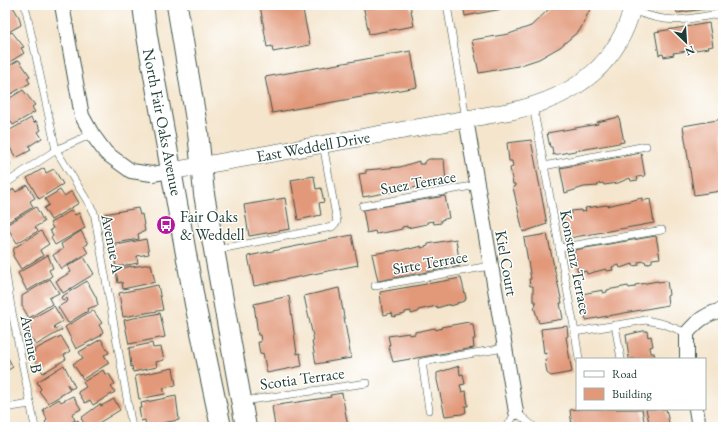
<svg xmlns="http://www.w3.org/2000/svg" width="728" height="432" viewBox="0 0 728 432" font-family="'EB Garamond',serif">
<rect width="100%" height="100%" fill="#fff"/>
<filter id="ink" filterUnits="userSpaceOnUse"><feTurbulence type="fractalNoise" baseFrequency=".025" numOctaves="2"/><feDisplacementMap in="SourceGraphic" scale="8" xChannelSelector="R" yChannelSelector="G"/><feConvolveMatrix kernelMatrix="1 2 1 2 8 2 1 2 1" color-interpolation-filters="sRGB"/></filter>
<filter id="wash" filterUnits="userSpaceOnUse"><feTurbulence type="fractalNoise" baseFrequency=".012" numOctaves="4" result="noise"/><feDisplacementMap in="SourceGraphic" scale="16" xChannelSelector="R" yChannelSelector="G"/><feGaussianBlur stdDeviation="0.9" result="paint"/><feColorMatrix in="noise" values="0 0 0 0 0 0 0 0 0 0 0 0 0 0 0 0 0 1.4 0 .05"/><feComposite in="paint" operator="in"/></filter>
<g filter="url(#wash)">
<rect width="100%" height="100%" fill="#f4e5cc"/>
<g id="blocks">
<g fill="#e2997a">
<path d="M12 5 19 17 21 25 5 34V10Z"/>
<path d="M260 5H302L310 45 273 52 272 46 267 47Z"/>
<path d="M363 5H410L414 26 369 34Z"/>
<path d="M463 5H506L507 8 465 16Z"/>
<path d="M551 5H592L580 30 560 47 539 59 518 66 479 73 472 40 509 34 531 26 547 11Z"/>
<path d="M675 5H719V7L677 13Z"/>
<path d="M709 23 713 46 708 47 709 48 673 53 674 55 664 57 663 54 659 55 655 32Z"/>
<path d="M12 32 24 47 21 48 24 53 5 65V36Z"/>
<path d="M411 51 417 87 272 113 265 77Z"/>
<path d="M19 60 30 76 27 78 30 83 9 95 6 92 5 93V68Z"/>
<path d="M23 90 35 105 32 107 35 112 13 125 10 120 5 123V101Z"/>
<path d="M619 117 624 142 553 155 552 147H550L547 133 598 124 597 122Z"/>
<path d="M31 118 34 123 36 121 41 130 38 132 42 138 29 146 31 150 16 158 5 139V133Z"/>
<path d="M723 119V197L721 191 694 195 683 126Z"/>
<path d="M531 140 547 224 523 232 513 187 515 186V184H513L510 168 513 167 512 161H509L507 143Z"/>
<path d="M5 153 11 165 5 168Z"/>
<path d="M641 153 645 176 637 177 638 180 631 181 630 178 618 183 604 185 603 183 598 184V186L584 187 565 193 560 168Z"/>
<path d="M429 159H444L446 182 363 197 359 174 366 173V170L400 167 419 161V164H424V162Z"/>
<path d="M44 168 46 173 54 169 63 184 39 199 27 178Z"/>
<path d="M314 176 316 189 321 188 324 202 319 203 321 215 298 220 291 180Z"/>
<path d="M27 185 35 198 30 201 33 207 8 222 5 218V194L14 189 16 192Z"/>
<path d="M60 190 64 196 72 191 79 203 51 220 44 208 49 205 45 199Z"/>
<path d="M445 196 449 218 441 220V223L434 224 433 221 427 222V224L407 228V226L402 227V229L388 232 376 234 375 231 367 233 363 210Z"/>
<path d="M285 198 290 229 249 236 244 205Z"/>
<path d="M642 198V201L650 199 654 223 569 238 567 227H564L562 215 572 213 571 211 581 210V212L586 211 585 208 607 205V206Z"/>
<path d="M36 207 44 222 35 227 38 231 17 243 6 225Z"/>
<path d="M138 208 140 215 142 214 145 231 138 234 139 239 110 244 104 214Z"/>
<path d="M72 210 75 215 79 213 85 228 55 245 51 238 53 236 50 230 53 228 50 223Z"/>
<path d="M41 231 49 244 40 250 43 256 21 269 13 256 14 248Z"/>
<path d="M81 231 88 244 84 246 88 253 61 269 53 255 63 249 61 244Z"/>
<path d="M547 234 562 303H560L563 319 539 323 534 307 536 306 535 301H533V286H530L529 279H531L524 238Z"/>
<path d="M352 235 358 265 254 286 248 256Z"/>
<path d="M656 236 660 258 652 259V262L646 264 645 261 638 262 639 265 633 266V264L620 268 619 265 612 267 613 270 606 271V269L587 274 586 271 578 273 574 250Z"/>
<path d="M146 239 149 254 137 256 138 263 116 267 112 246Z"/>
<path d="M456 239 460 266 378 281 372 254 397 250 398 251 409 248 410 249 421 246V248L428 246V244Z"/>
<path d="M48 255 53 268 49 270 52 276 27 291 18 273Z"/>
<path d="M84 257 94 274 63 293 56 281 71 272 68 266Z"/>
<path d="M151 264 155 282 123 289 122 282 118 283 116 270 131 266V267Z"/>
<path d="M461 278 466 298 465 301 457 303V304L450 306V304L437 308V306L418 310V312L411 314V311L405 312V314L393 317 392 313 384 315 382 310 380 292Z"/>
<path d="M50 279 59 293 49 298 52 304 29 318 22 306V296Z"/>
<path d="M87 281 96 297 98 305 87 309 88 311 68 323 58 307 68 301 67 298 63 301 61 297Z"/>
<path d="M658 281V282L667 281 669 295 667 296 668 305 586 320 582 294 603 290V293L607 292V290L628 286 629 288 635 287V285Z"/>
<path d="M158 285 163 310 123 317 119 293Z"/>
<path d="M339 288 351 358 316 364 312 341H314L304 296Z"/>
<path d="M289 296 297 354 300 353 302 366 267 373 263 353 260 354 258 342H261L260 335H258L254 304Z"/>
<path d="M54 306 63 321 54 326 55 329 60 327 62 330 36 345 27 333 31 330 26 322Z"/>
<path d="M93 310 102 323 99 325 103 332 101 334 102 335 76 349 65 327Z"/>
<path d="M160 313 165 337 129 344 124 320Z"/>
<path d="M469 322 470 324H473L475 339H473L474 348 393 362 388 345H390L388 336 409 333V335L415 334V332L435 328 436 330 442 328 441 327Z"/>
<path d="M567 326 568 336 566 337 572 372 551 376 547 373 545 360H547L546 353 544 354 541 329Z"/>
<path d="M643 331H647L648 337 651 336 653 346 650 347 651 353H654L655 359H629L626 335Z"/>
<path d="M61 336 70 351 64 355 66 359 43 373 31 354 35 352 34 350Z"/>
<path d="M101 339 109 353 104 355 109 363 83 379 73 364 83 358 79 352Z"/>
<path d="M152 343 153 348 161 347 164 360 156 362 157 367 133 372 132 366 131 367 129 348Z"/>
<path d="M8 358 13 367 5 372V360Z"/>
<path d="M64 365 75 387 71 389 67 384 70 390 48 403 39 391 41 389 37 382Z"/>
<path d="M459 366 460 375 463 374 465 384 460 385 462 392 466 391 468 406H465L466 412 462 414 445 416 437 380V373Z"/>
<path d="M173 368 176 385 163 388 165 394 139 399 135 376Z"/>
<path d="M103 370 105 374H109L115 384 111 387 115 392 93 405 90 400 85 403 78 392 86 387 83 382Z"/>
<path d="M342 393 348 427H275L272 406 331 397 330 395Z"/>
<path d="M73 396 81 409 72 414 75 420 66 426 78 420 82 427H48L45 422 47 420 43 409 59 399 61 402Z"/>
<path d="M176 396 179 420 146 426 145 420 141 421 139 408H142L141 403Z"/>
<path d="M114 399 120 410 92 427H86L81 418 100 404 101 406Z"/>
<path d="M578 409H642L645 427H572L570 410Z"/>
<path d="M646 409H666L670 427H650Z"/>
</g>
</g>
</g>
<g filter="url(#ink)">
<use href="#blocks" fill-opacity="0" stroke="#3f564b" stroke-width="1"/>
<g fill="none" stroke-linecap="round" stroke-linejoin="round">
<defs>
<g id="service">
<path d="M25 5 56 150 94 212 132 427"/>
<path d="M447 5 466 119"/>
<path d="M632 10C670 25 684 20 723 13"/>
<path d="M533 106 575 332 646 320 664 324 687 333"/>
<path d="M544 166 646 146"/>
<path d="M5 184 56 150 92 134"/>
<path d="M363 206 477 185"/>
<path d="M559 248 662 230"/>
<path d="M215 250 332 227 337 222 323 144"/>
<path d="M5 267 11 307 35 427"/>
<path d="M375 286 490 266"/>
<path d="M615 325 621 359"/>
<path d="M575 332 579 359"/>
<path d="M243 401 367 383"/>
<path d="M5 408 30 404"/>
<path d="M429 410 422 362 504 348"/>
<path d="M507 427 516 412 534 427"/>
</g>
<g id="minor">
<path d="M62 5 82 116 92 134 106 153 131 171 152 174 171 171"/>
<path d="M466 119 516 412"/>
<path d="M687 359V333C697 321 707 313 723 310"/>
<path d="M696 409 699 427"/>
</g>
<path id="tertiary" d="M171 171 512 111C571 98 618 67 633 5"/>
<g id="secondary">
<path d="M143 5 147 36 195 304 221 427"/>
<path d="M177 5 198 132 204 194 246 427"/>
</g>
</defs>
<use href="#service" stroke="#3f564b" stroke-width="8"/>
<use href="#minor" stroke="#3f564b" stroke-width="16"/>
<use href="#tertiary" stroke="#3f564b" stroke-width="18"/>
<use href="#secondary" stroke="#3f564b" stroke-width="22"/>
<use href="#service" stroke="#fff" stroke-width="7"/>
<use href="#minor" stroke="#fff" stroke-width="14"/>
<use href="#tertiary" stroke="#fff" stroke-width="17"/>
<use href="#secondary" stroke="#fff" stroke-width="20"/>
</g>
</g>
<defs>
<symbol id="bus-disc" viewBox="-11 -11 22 22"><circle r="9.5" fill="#b5179e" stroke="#fff"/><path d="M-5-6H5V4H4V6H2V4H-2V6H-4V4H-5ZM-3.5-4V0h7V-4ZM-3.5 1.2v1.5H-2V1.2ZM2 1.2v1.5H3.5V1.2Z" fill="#fff"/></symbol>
</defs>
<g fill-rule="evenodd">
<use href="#bus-disc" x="155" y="214" width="22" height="22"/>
</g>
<g text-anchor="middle" stroke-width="3" stroke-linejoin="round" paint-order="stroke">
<g font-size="16" fill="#1f3d34" stroke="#fff">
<text transform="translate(163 122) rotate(79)" y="6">North Fair Oaks Avenue</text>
<text transform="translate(313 146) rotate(-10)" y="6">East Weddell Drive</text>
<text transform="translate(418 182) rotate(-10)" y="6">Suez Terrace</text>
<text transform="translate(113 244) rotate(79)" y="6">Avenue A</text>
<text transform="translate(430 262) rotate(-10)" y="6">Sirte Terrace</text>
<text transform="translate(576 262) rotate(79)" y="6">Konstanz Terrace</text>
<text transform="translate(507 263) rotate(80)" y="6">Kiel Court</text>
<text transform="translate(32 344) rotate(79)" y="6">Avenue B</text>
<text transform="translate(302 378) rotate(-8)" y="6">Scotia Terrace</text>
</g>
<g font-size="16" fill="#1f3d34" stroke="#fff" text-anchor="start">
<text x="180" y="222">Fair Oaks<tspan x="180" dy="18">&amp; Weddell</tspan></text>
</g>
</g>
<rect width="728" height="432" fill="none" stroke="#fff" stroke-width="20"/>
<rect x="576" y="358" width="130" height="52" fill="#ffffff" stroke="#a5b1ae"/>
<rect x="584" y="371" width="20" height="6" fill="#ffffff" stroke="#a5b1ae"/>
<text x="612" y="378" font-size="12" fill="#1f3d34">Road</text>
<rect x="584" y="388" width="20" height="12" fill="#e2997a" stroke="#a5b1ae"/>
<text x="612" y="398" font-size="12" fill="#1f3d34">Building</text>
<g transform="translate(686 42) rotate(155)" stroke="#ffffff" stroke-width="3" paint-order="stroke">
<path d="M0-3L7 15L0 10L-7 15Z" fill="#1f3d34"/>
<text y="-6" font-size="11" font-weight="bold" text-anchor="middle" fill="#1f3d34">N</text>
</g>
</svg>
